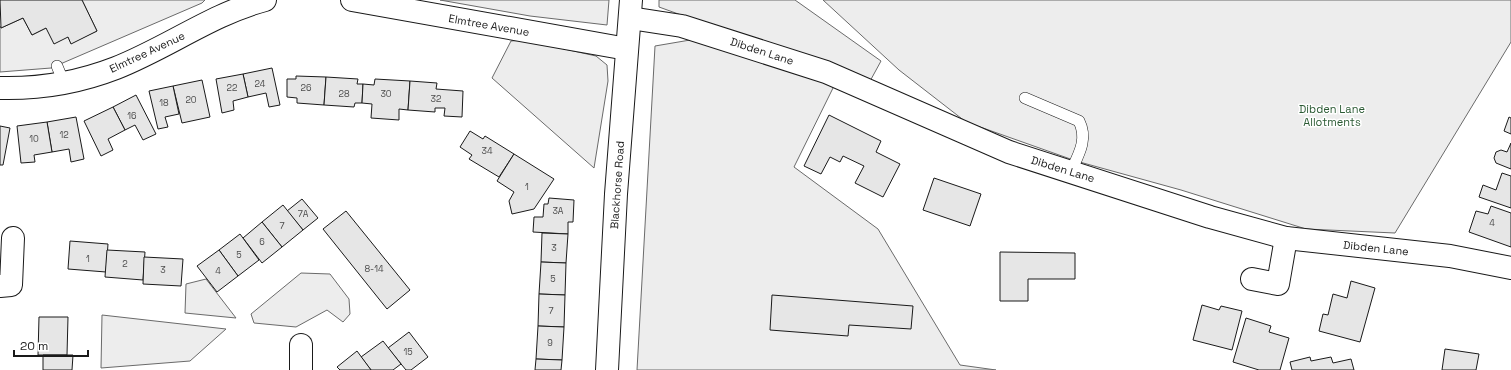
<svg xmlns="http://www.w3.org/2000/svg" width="1511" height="370" viewBox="0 0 1511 370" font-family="'Space Grotesk',sans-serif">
<rect width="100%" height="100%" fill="#fff"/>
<g fill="#ededed" stroke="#6a6a6a">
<path d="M82 0H205L202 3 51 68 0 72V26L1 28 23 18 32 35 46 28 68 37 71 43 97 31Z"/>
<path d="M440 0H609L607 25 530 16Z"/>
<path d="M659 0H795L881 61 869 83 659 7Z"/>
<path d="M823 0H1511V42L1395 233 1306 229 1181 190 1076 161 966 122 899 70Z"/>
<path d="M696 39 834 86 794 167 878 229 960 365 996 370H637L655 46Z"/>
<path d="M524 40 596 56 607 65 608 81 594 168 492 78 511 41Z"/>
<path d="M301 273 330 274 349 299 350 314 343 322 327 310 296 327 254 323 251 314Z"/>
<path d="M206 279 236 318 185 313 186 284Z"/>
<path d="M102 315 226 329 190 361 101 368Z"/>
</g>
<g fill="#e6e6e6" stroke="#1a1a1a">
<path d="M0 0H82L97 31 71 44 68 37 54 44 46 28 32 35 23 18 1 28Z"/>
<path d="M272 68 280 105 269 107 266 93 248 97 243 74Z"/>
<path d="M243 74 248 97 233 101 234 110 222 113 216 79Z"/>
<path d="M296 76 326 77 324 105 297 103V98L287 97V79H296Z"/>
<path d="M326 77 358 79 357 84H363L362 103H355L354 107 324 105Z"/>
<path d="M375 79 410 81 408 110 399 109V120L371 118 372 104 362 103 363 84 374 85Z"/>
<path d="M202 80 210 117 182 123 173 86Z"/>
<path d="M410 81 437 83 436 89 463 91 462 117 444 116 445 108H435V112L408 110Z"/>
<path d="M173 86 179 114 165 117 168 127 158 129 149 91Z"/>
<path d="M136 95 156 134 143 140 135 125 125 130 113 107Z"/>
<path d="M113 107 125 130 108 139 113 150 101 156 84 121Z"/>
<path d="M829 115 881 141 876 152 900 164 883 197 855 183 864 166 843 156 840 162 830 157 821 174 804 166Z"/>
<path d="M76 117 84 159 71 162 69 149 52 152 47 122Z"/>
<path d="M1509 117 1511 118V134L1504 131Z"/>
<path d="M47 122 52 152 34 155 35 162 21 163 17 126Z"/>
<path d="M0 126 10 128 3 165H0Z"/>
<path d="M470 131 483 139 485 136 514 154 499 177 469 159 472 155 460 147Z"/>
<path d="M1511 143V169L1496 163 1494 158 1496 152 1501 150 1507 152Z"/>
<path d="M514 154 554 179 534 209 512 214 509 201 514 192 497 181Z"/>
<path d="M1502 173 1511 176V208L1479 197 1483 185 1496 190Z"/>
<path d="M934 178 981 194 970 226 923 210Z"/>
<path d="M549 198 574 200 573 222H568V234L533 232 534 217H543L544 204H548Z"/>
<path d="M302 199 318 218 303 230 287 211Z"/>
<path d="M283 205 303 230 282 247 262 222Z"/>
<path d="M1491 206 1511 213V247L1469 232 1476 211 1488 214Z"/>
<path d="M346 211 410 290 387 309 323 229Z"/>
<path d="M262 222 282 247 262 263 243 238Z"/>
<path d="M542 233 568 234 566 263 541 262Z"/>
<path d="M240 234 259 260 238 276 219 250Z"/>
<path d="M70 241 108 244 106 272 68 269Z"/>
<path d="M107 250 145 252 143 280 105 277Z"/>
<path d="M219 250 238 276 217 292 197 266Z"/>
<path d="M1000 252 1075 253V279H1028V301H1000Z"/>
<path d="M144 257 183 259 181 286 143 284Z"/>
<path d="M541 262 566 263 565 295 539 294Z"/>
<path d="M1351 281 1375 288 1360 342 1319 331 1323 314 1328 315 1333 294 1347 298Z"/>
<path d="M539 294 565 295 564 327 538 326Z"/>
<path d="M772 295 913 306 911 329 849 325 848 336 770 330Z"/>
<path d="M1202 305 1219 310 1221 306 1242 311 1232 350 1193 340Z"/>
<path d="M39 317H68L67 355H38Z"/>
<path d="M1246 318 1271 326 1269 332 1289 338 1280 370H1259L1233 362Z"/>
<path d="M538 326 564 327 562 360 536 359Z"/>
<path d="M409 332 428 357 411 370H406L388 348Z"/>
<path d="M383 341 401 364 393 370H371L361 357Z"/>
<path d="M1445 349 1479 354 1476 370H1442Z"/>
<path d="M357 351 371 370H340L337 367Z"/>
<path d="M43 355H73L72 370H43Z"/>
<path d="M1310 357 1311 361 1331 357 1333 363 1351 359 1354 370H1292L1290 362Z"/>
<path d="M536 359 562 360 561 370H535Z"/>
</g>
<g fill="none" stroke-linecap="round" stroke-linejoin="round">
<defs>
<g id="lane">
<path d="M57 66 64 83"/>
<path d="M1025 98 1079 121C1088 139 1079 154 1071 171"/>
</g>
<g id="street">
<path d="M352 0 627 49"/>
<path d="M630 18 682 26 826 72 1009 152 1210 217 1286 238 1450 256 1511 268"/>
<path d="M0 88C39 89 80 82 116 68 167 48 212 14 265 0"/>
<path d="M1252 279 1278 284 1286 238"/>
<path d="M0 286 11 285 13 238"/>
<path d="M301 345V370"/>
<path d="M607 370 616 194 631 0"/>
</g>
</defs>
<use href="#lane" stroke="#1a1a1a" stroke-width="12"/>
<use href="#street" stroke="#1a1a1a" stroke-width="24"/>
<use href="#lane" stroke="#fff" stroke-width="11"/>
<use href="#street" stroke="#fff" stroke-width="22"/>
</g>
<g text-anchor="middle" stroke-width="3" stroke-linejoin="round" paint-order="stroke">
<g font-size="9" fill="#4d4d4d">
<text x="260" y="87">24</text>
<text x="232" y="91">22</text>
<text x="306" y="91">26</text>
<text x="344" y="97">28</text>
<text x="386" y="97">30</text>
<text x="436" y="102">32</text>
<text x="191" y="103">20</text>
<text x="164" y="106">18</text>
<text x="132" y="119">16</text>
<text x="64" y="138">12</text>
<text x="34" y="142">10</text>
<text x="487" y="154">34</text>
<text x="527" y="190">1</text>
<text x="558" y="214">3A</text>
<text x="303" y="217">7A</text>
<text x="1492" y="226">4</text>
<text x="282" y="229">7</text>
<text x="262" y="245">6</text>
<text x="554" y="251">3</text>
<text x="239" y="258">5</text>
<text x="88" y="262">1</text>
<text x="125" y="267">2</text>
<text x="374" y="272">8-14</text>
<text x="163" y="273">3</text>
<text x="218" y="274">4</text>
<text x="553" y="282">5</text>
<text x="551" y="314">7</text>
<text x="550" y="346">9</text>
<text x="408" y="355">15</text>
</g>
<g font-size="11" fill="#1a1a1a" stroke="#fff">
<text transform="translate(489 25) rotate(10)" y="4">Elmtree Avenue</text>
<text transform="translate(762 51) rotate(18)" y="4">Dibden Lane</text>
<text transform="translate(147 52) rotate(-25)" y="4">Elmtree Avenue</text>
<text transform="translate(1063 169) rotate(17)" y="4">Dibden Lane</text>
<text transform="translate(617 185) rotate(-86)" y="4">Blackhorse Road</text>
<text transform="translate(1376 248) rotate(6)" y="4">Dibden Lane</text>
</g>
<g font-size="11" fill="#2b5a34" stroke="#fff">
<text x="1332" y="113">Dibden Lane<tspan x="1332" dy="13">Allotments</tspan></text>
</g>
</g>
<path d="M14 350v6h74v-6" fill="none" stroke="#1a1a1a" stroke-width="2"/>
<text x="20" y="350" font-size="12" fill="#1a1a1a" stroke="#ffffff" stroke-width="3" paint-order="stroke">20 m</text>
</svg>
